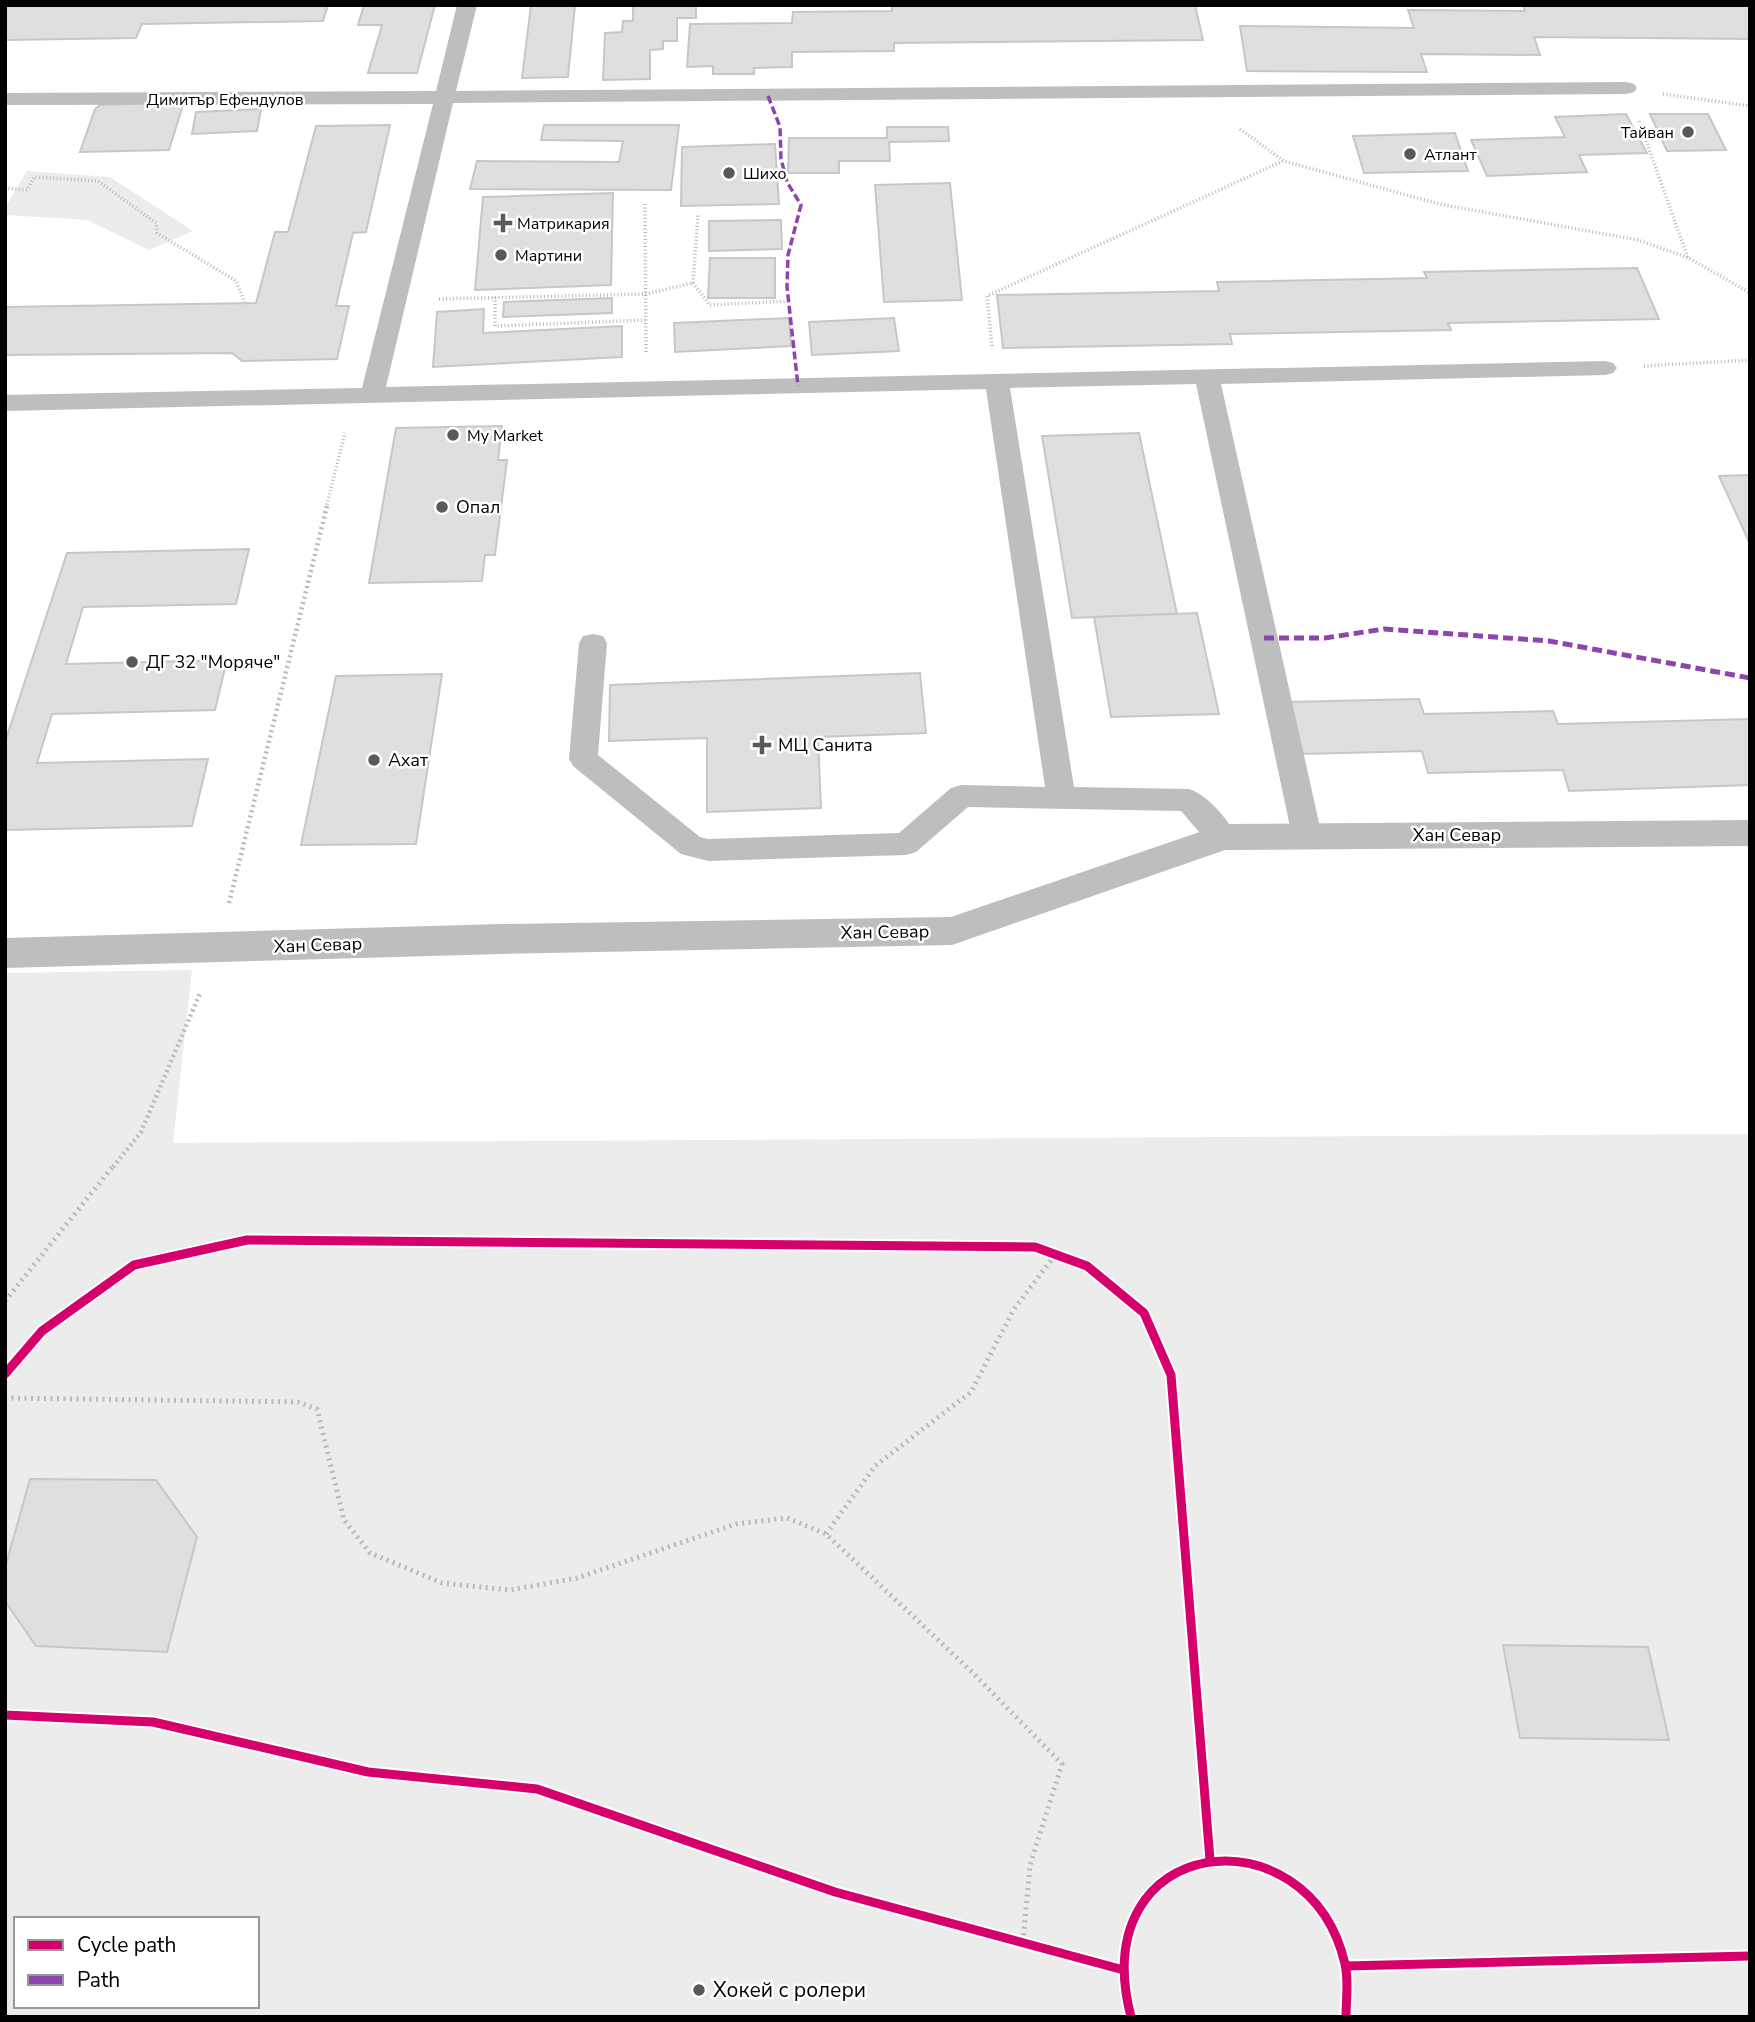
<svg xmlns="http://www.w3.org/2000/svg" width="1755" height="2022" viewBox="0 0 1755 2022" font-family="'Nunito Sans',sans-serif">
<rect width="100%" height="100%" fill="#fff"/>
<g fill="#ececec" fill-rule="evenodd">
<path d="M27 171 110 177 193 231 149 250 87 220 5 215V208Z"/>
<path d="M192 970 173 1143 1750 1134V2017H5V973ZM16 1919H257V2006H16Z"/>
</g>
<g fill="#dfdfdf" stroke="#c7c7c7" stroke-width="2">
<path d="M5 5H328L323 21 142 24 136 38 5 40Z"/>
<path d="M364 5H435L417 73H368L382 25H358Z"/>
<path d="M531 5H575L568 77 522 78Z"/>
<path d="M633 5H696V18H677V41H663V49L650 50V79L603 80 605 33 622 32 623 21H633Z"/>
<path d="M892 5H1195L1203 40 894 43V51L792 52V67L754 68V74H713V66L687 67 690 24 792 23 793 12 892 11Z"/>
<path d="M1523 5H1750V39L1534 37 1540 55 1421 54 1427 72 1247 71 1240 26 1414 28 1408 10 1525 11Z"/>
<path d="M184 102 169 150 80 152 95 109 100 105Z"/>
<path d="M261 109 257 131 192 134 196 112Z"/>
<path d="M1626 114 1647 153 1579 155 1587 172 1487 176 1471 140 1565 137 1555 117Z"/>
<path d="M1650 114H1708L1726 150 1667 151Z"/>
<path d="M390 125 366 232 353 233 336 306H349L337 359 242 361 232 353 5 355V307L256 303 275 232H288L316 126Z"/>
<path d="M544 125H679L671 190 470 189 477 161 619 162 623 141 541 140Z"/>
<path d="M887 127H948L949 141 889 142 890 161H839V173H788L789 138H887Z"/>
<path d="M1455 133 1468 171 1364 173 1353 136Z"/>
<path d="M775 144 779 204 681 206 682 147Z"/>
<path d="M950 183 962 300 884 302 875 185Z"/>
<path d="M613 193 611 285 475 290 483 197Z"/>
<path d="M781 220 782 249 709 251V221Z"/>
<path d="M710 258H775V298H708Z"/>
<path d="M1637 268 1659 319 1448 323 1451 330 1230 334 1232 344 1003 348 997 295 1219 291 1217 282 1427 278 1424 272Z"/>
<path d="M612 298V313L503 317 504 302Z"/>
<path d="M484 309 483 333 622 326V357L433 367 437 312Z"/>
<path d="M789 318 791 346 675 352 674 323Z"/>
<path d="M894 318 899 351 812 355 809 322Z"/>
<path d="M502 426 498 460H507L495 555H485L482 581 369 583 396 428Z"/>
<path d="M1139 433 1177 614 1072 618 1042 436Z"/>
<path d="M1750 475V544L1719 476Z"/>
<path d="M249 549 236 604 83 607 66 664 227 660 215 710 52 714 37 763 208 759 192 826 5 830V742L67 553Z"/>
<path d="M1197 613 1219 714 1111 717 1094 617Z"/>
<path d="M920 673 926 733 818 737 821 808 707 812V738L609 741 610 685Z"/>
<path d="M442 674 416 844 301 845 336 676Z"/>
<path d="M1419 699 1424 714 1553 711 1558 724 1750 719V785L1569 791 1563 770 1428 773 1422 751 1301 754 1289 702Z"/>
<path d="M30 1479 156 1480 197 1537 167 1652 36 1646 5 1601V1568Z"/>
<path d="M1503 1645 1648 1647 1669 1740 1520 1738Z"/>
</g>
<g fill="none" stroke-linecap="round" stroke-linejoin="round">
<g stroke="#b9b9b9" stroke-width="3.5" stroke-dasharray="1 2.5" stroke-linecap="butt">
<path d="M1663 94 1750 106"/>
<path d="M1639 121 1688 258"/>
<path d="M1240 129 1284 161 1439 204 1638 240 1689 258 1750 293"/>
<path d="M5 188 27 190 34 177 98 181 156 223 157 233 236 281 245 303"/>
<path d="M645 204 646 353"/>
<path d="M693 283 710 305 788 301"/>
<path d="M495 297V326L646 320"/>
<path d="M439 299 646 294 693 283 698 215"/>
<path d="M992 346 987 296 1283 161"/>
<path d="M1644 366 1750 360"/>
<path d="M326 508 345 433"/>
</g>
<g stroke="#b9b9b9" stroke-width="4.5" stroke-dasharray="2 3.5" stroke-linecap="butt">
<path d="M229 903 327 506"/>
<path d="M113 1167 141 1132 201 991"/>
</g>
<g stroke="#b9b9b9" stroke-width="5" stroke-dasharray="2 4.5" stroke-linecap="butt">
<path d="M5 1301 114 1165"/>
<path d="M5 1398 298 1402 317 1409 344 1520 370 1553 442 1583 510 1590 577 1578 736 1524 787 1518 826 1534 972 1672 1062 1764 1030 1865 1023 1942"/>
<path d="M826 1534 875 1466 971 1392 1014 1309 1056 1254"/>
</g>
<path fill="#bebebe" fill-rule="evenodd" d="M457 5H477L456 91 1627 82 1634 84 1637 88 1634 92 1627 94 453 103 386 387 1605 361 1613 363 1617 368 1613 373 1605 375 1221 384 1322 836 1317 844 1307 847 1297 844 1292 836 1196 384 1010 388 1074 787 1189 789C1208 795 1228 820 1238 837L1233 845C1210 852 1196 827 1181 811L968 807 916 852 906 855 708 861 681 854 573 766 569 759 579 643 583 636 593 634 603 636 607 643 598 755 700 837 708 839 899 833 951 788 961 785 1045 787 986 389 5 411V395L362 388 433 104 5 105V93L436 91Z"/>
<path fill="#bebebe" fill-rule="evenodd" d="M1750 820V846L1225 850 952 945 501 954 5 968V938L501 924 951 917 1223 824Z"/>
<path stroke="#8e44ad" stroke-width="3.5" stroke-dasharray="8 3.5" stroke-linecap="butt" d="M768 96 780 127 781 159 787 182 801 205 788 255 787 287 798 386"/>
<path stroke="#8e44ad" stroke-width="5" stroke-dasharray="10 5" stroke-linecap="butt" d="M1264 638H1325L1384 629 1549 641 1750 678"/>
<defs>
<g id="cycleway">
<path d="M5 1374 42 1331 134 1265 247 1240 1035 1247 1087 1266 1144 1313 1171 1375 1210 1860"/>
<path d="M5 1715 153 1722 368 1772 537 1789 835 1892 1120 1969"/>
<path d="M1346 1966 1750 1956"/>
<path d="M1131 2017C1083 1832 1309 1808 1345 1964 1349 1981 1346 1999 1346 2017"/>
</g>
</defs>
<use href="#cycleway" stroke="#fff" stroke-width="13"/>
<use href="#cycleway" stroke="#d6006c" stroke-width="9"/>
</g>
<g fill="#595959" stroke="#fff" stroke-width="2.5">
<circle cx="1688" cy="132" r="7"/>
<circle cx="1410" cy="154" r="7"/>
<circle cx="729" cy="173" r="7"/>
<path d="M499.5 212.5h7v7h7v7h-7v7h-7v-7h-7v-7h7z"/>
<circle cx="501" cy="255" r="7"/>
<circle cx="453" cy="435" r="7"/>
<circle cx="442" cy="507" r="7"/>
<circle cx="132" cy="662" r="7"/>
<path d="M758.5 734.5h7v7h7v7h-7v7h-7v-7h-7v-7h7z"/>
<circle cx="374" cy="760" r="7"/>
<circle cx="699" cy="1990" r="7"/>
</g>
<g text-anchor="middle" stroke-width="5" stroke-linejoin="round" paint-order="stroke">
<g font-size="16" fill="#000" stroke="#fff">
<text x="225" y="105">Димитър Ефендулов</text>
</g>
<g font-size="16" fill="#000" stroke="#fff" text-anchor="start">
<text x="1674" y="138" text-anchor="end">Тайван</text>
<text x="1424" y="160">Атлант</text>
<text x="743" y="179">Шихо</text>
<text x="517" y="229">Матрикария</text>
<text x="515" y="261">Мартини</text>
<text x="467" y="441">My Market</text>
</g>
<g font-size="18" fill="#000" stroke="#fff" text-anchor="start">
<text x="456" y="513">Опал</text>
<text x="146" y="668">ДГ 32 "Моряче"</text>
<text x="778" y="751">МЦ Санита</text>
<text x="388" y="766">Ахат</text>
</g>
<g font-size="18" fill="#000" stroke="#fff">
<text x="1457" y="841">Хан Севар</text>
<text transform="translate(885 932) rotate(-1)" y="6">Хан Севар</text>
<text transform="translate(318 945) rotate(-2)" y="6">Хан Севар</text>
</g>
<g font-size="21" fill="#000" stroke="#fff" text-anchor="start">
<text x="713" y="1997">Хокей с ролери</text>
</g>
</g>
<rect width="1755" height="2022" fill="none" stroke="#000000" stroke-width="14"/>
<rect x="14" y="1917" width="245" height="91" fill="#ffffff" stroke="#999999" stroke-width="2"/>
<rect x="28" y="1940" width="35" height="10" fill="#d6006c" stroke="#999999" stroke-width="2"/>
<text x="77" y="1952" font-size="21" fill="#000000">Cycle path</text>
<rect x="28" y="1975" width="35" height="10" fill="#8e44ad" stroke="#999999" stroke-width="2"/>
<text x="77" y="1987" font-size="21" fill="#000000">Path</text>
</svg>
